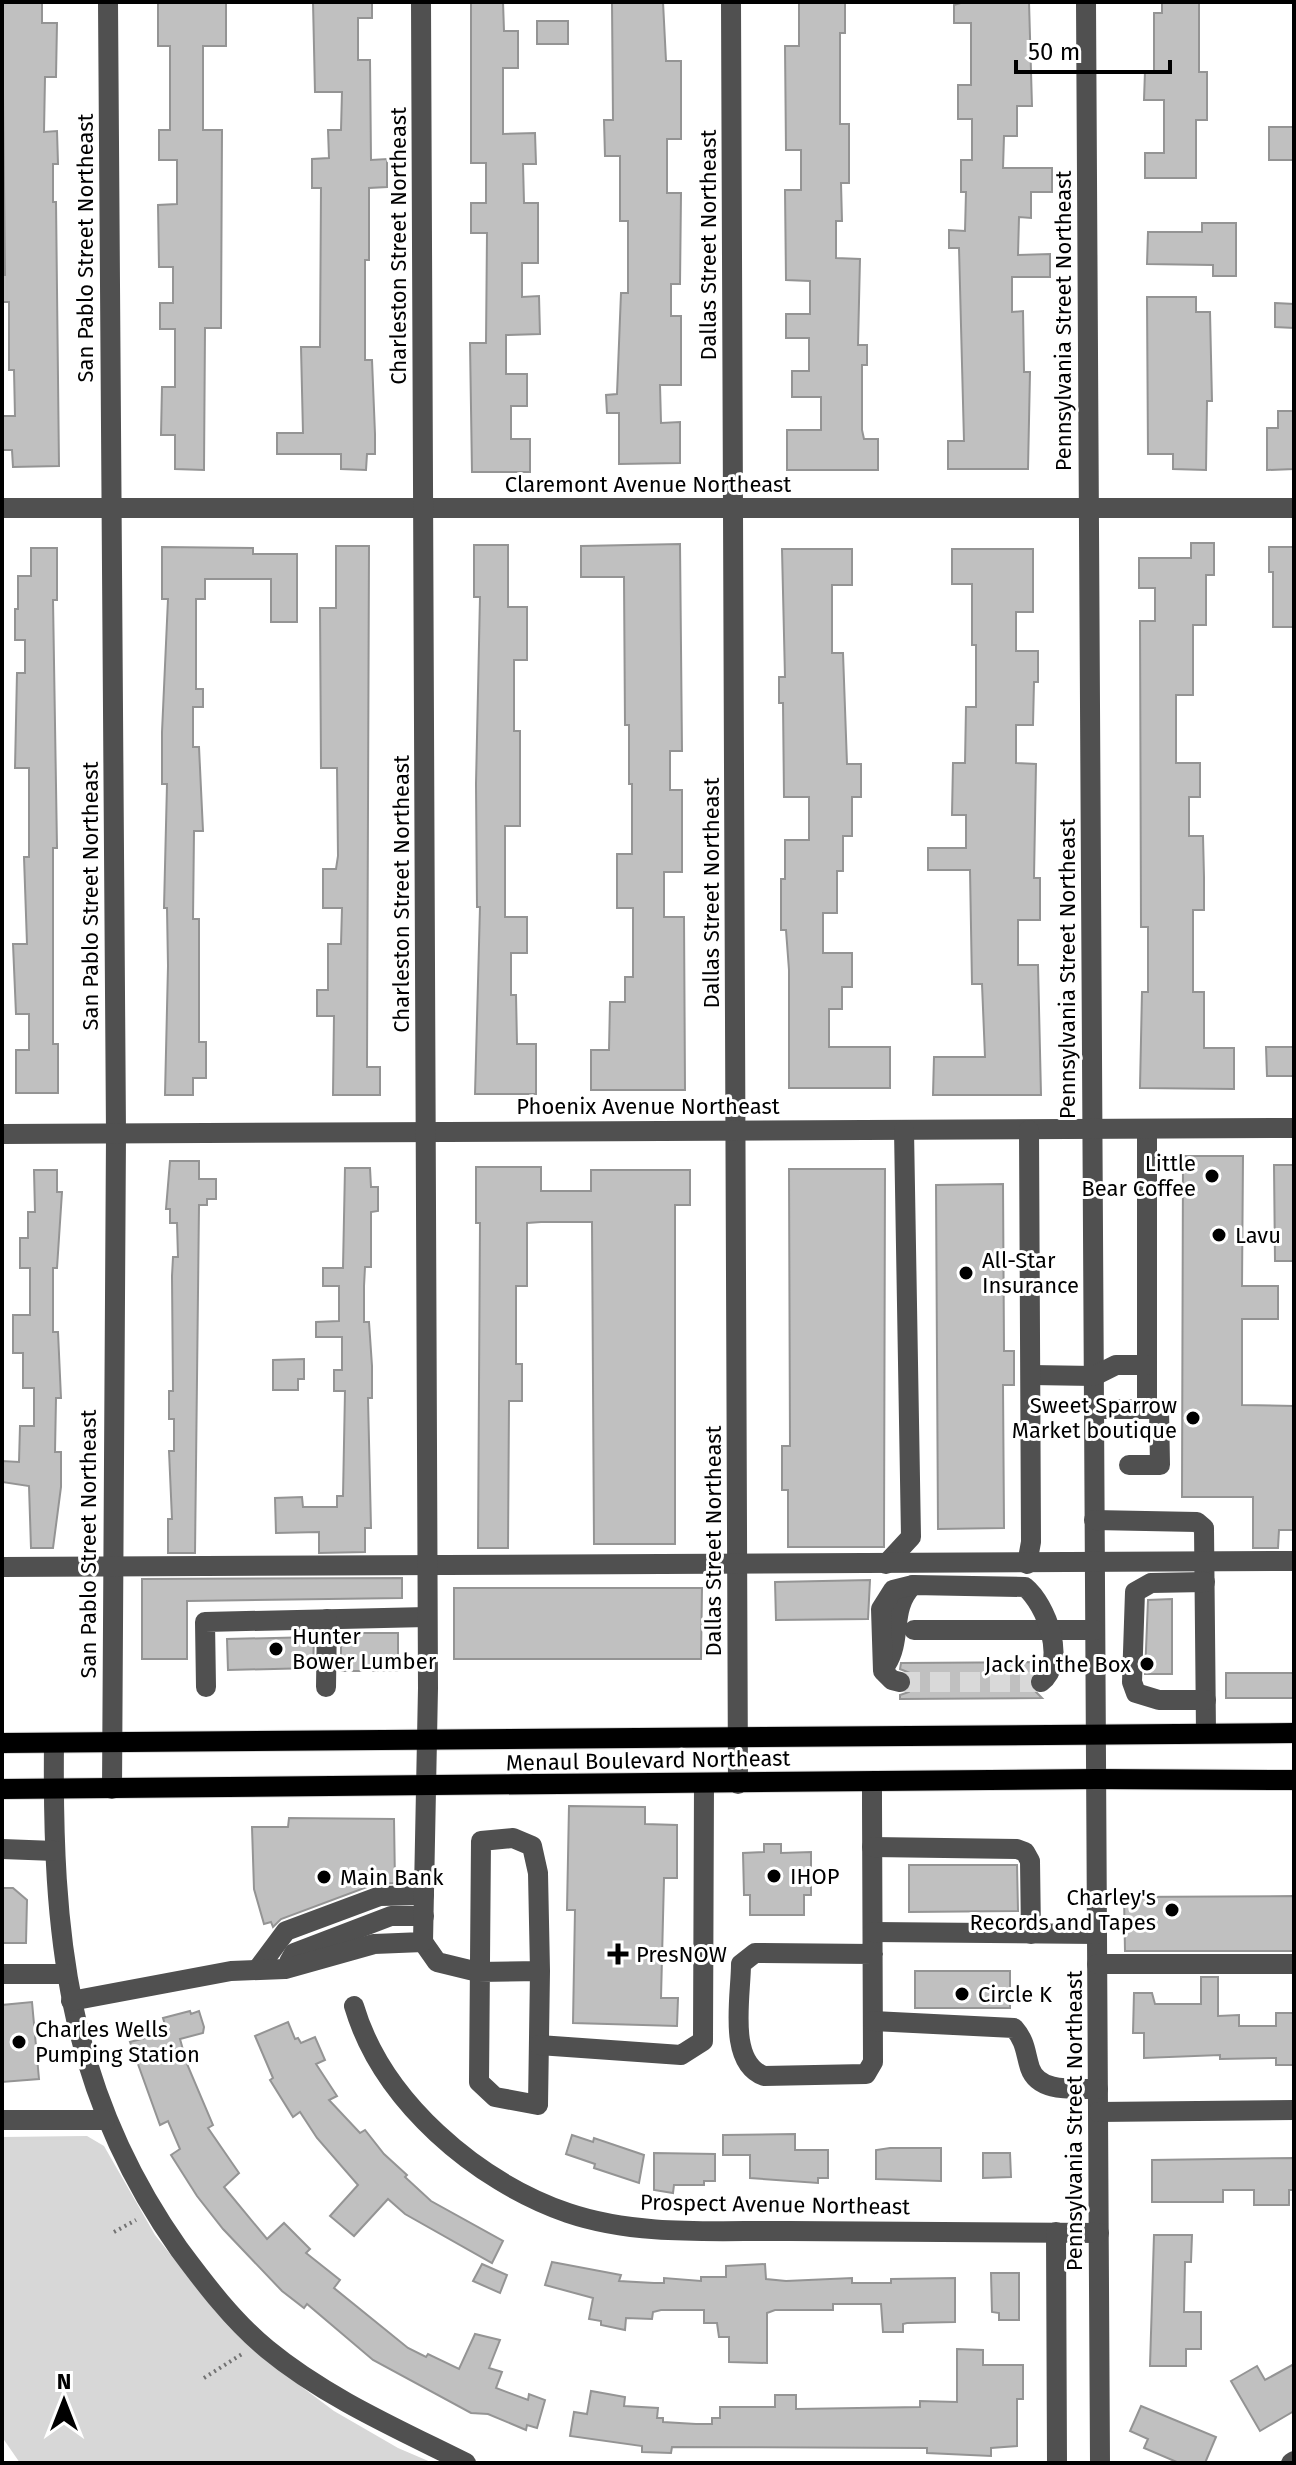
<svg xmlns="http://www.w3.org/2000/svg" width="1296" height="2465" viewBox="0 0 1296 2465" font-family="'Fira Sans',sans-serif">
<rect width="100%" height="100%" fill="#fff"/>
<path fill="#d7d7d7" d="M87 2136 104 2146 155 2235 215 2311 259 2355 334 2411 398 2448 433 2463H20L2 2437V2137Z"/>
<g fill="#c0c0c0" stroke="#949494" stroke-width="2">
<path d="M2 2H42V23H57L56 77H45L44 132 57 131 58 164H53V202H56L59 466 13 467 12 450H2V416H15L14 370H9V302H2V275H5Z"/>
<path d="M158 2H226V46H203V130H222L221 328H205L204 470 175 469V435H161L162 387H175V329H160V303H173V267H159L158 205 177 204V160H159V130H170V46H158Z"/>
<path d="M313 2H372V18H358V60H370L371 160 387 159V187L369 188V260H365V360H372L375 434V454H367L366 470 341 469V454H277V433H303L301 347H320L321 188H312V159L329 158 328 130H341L342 92H315Z"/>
<path d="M471 2H503L504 31H518V68H503V134L535 133 536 164H523L524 203H538V263H522V297L539 296 540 334 506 335V374H527V406H511V439H530V472H472L470 343H486L487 233H471V203H486V163H471Z"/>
<path d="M612 2H663L666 61H681V139H667V193H681L680 284H671V316H681V385H660L661 423 680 422V463L619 464V413H607L606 395 617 394 621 293H628V221H620V156H605L604 120H613Z"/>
<path d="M799 2H845V33H840V124H849V183H841L842 221H836V258L860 259 858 345H867V365H862V430L864 439H878V470H787V430H821V397H792V371H809V338H786V314H810V281L786 280 785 190H801V150H786L785 46H799Z"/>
<path d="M964 2H1029L1032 106H1017V136H1004L1003 168H1052V192H1031V218L1019 217 1018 255 1050 254V277H1012V312L1023 311 1024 372H1030L1028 469H948V441H964L959 248H949V230L965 231 966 192H961V160H972V119H958V85H971V23H954V5Z"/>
<path d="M1162 2H1199V72H1207V120H1196V178H1145V153H1164V100H1144L1145 71H1154V13H1162Z"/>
<rect x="537" y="21" width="31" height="23"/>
<rect x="1269" y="127" width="25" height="33"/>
<path d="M1202 223H1236V276H1213V265L1147 264 1148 232H1202Z"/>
<path d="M1147 297H1196V312H1210L1212 401H1207L1206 470 1173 469V454H1148Z"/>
<path d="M1275 303 1294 304V328L1275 327Z"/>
<path d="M1278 411H1294V469L1267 470V428H1278Z"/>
<path d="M1191 543H1214V575H1206V625H1193V695H1176V763H1200V797H1189V836H1203L1204 877V910H1193V992H1204V1048H1234V1089L1140 1088 1142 992H1148V927H1141L1140 621H1155V588H1139V558H1191Z"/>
<path d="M680 544 682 751H670V790H682V872H664V917H684L685 1090H591V1050H609L610 1002H625V977H633V908H617V854H632V784H629V725H625L624 577H581V546Z"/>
<path d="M474 545H508V607H527V660H514V731H520V826H505V917H527V953H511V995H516L517 1044H536V1094H475L480 907H477L476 784 480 597H474Z"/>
<path d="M336 546H369L367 1067H380V1095H333L334 1016H317V990H328V944H341L342 908H323V869H336L338 856 337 768H321L320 608H336Z"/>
<path d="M162 547 253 548V554H297V622H271V579H205V599H196V689H203V707H193V747H199L203 831H194L193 919H199V1042H206V1078H193V1095H165L168 966 167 908H164L167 784H162V732L168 599H162Z"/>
<path d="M1269 547H1294V627H1273V572H1269Z"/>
<path d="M31 548H57V600H53L57 848H53V1044H58V1093H16V1050H29V1014H16L13 944H27L24 857H29V768H15L17 673H25V640H15V609H18V576H31Z"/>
<path d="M782 549H852V585H832V653H843L847 764H861V797H852V836H843V871H837V913H823V953H852V987H842V1009H829V1047H890V1088H789V970L786 930H781V879H785V840H809V797H784L783 703H779V677H785Z"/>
<path d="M952 549H1033V612H1016V651H1038V682H1034L1033 725H1016V763L1036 764 1034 878H1040V920H1018V965H1038L1041 1095H933L934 1057H985L982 984H972L970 870H928V848H966V815H952L953 763H965L966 707H976V645H972V584H952Z"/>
<path d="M1266 1047H1294V1076H1267Z"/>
<path d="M1183 1156H1243L1242 1286H1278V1319H1242V1405L1294 1406V1530H1279L1278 1548H1253V1497H1182Z"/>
<path d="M170 1161H199V1179H216V1199H207V1205H199L195 1553H168V1519H172L169 1451H174V1419H169V1391H173L172 1276 173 1257H178L177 1223H170V1209H166Z"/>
<path d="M1274 1165H1294V1261H1275Z"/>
<path d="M476 1167H541V1191H591V1170H690V1205H675V1544H594L592 1222H541L527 1223V1286H516V1364H522V1401H509L508 1548H478L480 1223H476Z"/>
<path d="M345 1168H370L371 1187H378V1211L371 1212V1267H365L364 1286V1322H369L372 1366V1398H368L371 1528H365V1552L319 1553V1532L276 1533 275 1498 302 1497 303 1507H337V1496H343L345 1391H334V1370H342V1337H316V1322L339 1321V1286H323V1268H343Z"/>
<path d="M789 1169H885L884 1547H788V1490H782V1446H790Z"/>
<path d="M34 1170H57V1192H62L57 1268H53V1332H58L61 1398H56L55 1452H61V1487L53 1548H31L29 1486 2 1482V1461L19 1462 20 1426H34V1388H23V1353H13V1315H30V1268H20V1238H28V1212H35Z"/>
<path d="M1003 1184 1004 1351H1014V1385H1003L1004 1528 938 1529 936 1185Z"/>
<path d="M304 1359V1379H298V1390H273V1360Z"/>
<path d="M402 1578V1598L187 1601V1659H142V1579Z"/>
<path d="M870 1580 868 1619 776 1620 775 1582Z"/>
<path d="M454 1588H702L701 1659H454Z"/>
<path d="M1172 1599V1674H1145L1148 1600Z"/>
<rect x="341" y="1633" width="57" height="38"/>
<path d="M314 1637 313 1668 228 1670 227 1639Z"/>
<path d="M1039 1662 1029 1685 1042 1698 900 1699V1695L909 1692 913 1684 910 1673 900 1669 901 1663Z"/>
<rect x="1226" y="1673" width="68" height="25"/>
<path d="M569 1806 645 1807V1824L677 1825V1878H664L661 1998H678L677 2026 573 2023 575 1910H567Z"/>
<path d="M289 1818 394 1819 395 1883 375 1884 281 1919 273 1927 271 1922 264 1924 254 1889 252 1827H288Z"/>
<path d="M764 1844H781V1853L811 1852V1895H804V1915H750V1895H744L743 1853 764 1852Z"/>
<path d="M909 1865H1017L1018 1911 909 1912Z"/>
<path d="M2 1888H13L27 1900 26 1943H2Z"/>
<path d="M1294 1896V1951H1125L1124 1897Z"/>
<rect x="915" y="1971" width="95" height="37"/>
<path d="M1201 1977H1218V2016L1239 2015V2026H1276V2013H1294V2065H1276V2058L1220 2059V2055L1144 2058V2033H1133L1134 1993H1152L1155 2004H1201Z"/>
<path d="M32 2002 39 2079 2 2082V2005Z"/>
<path d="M190 2011 191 2014 199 2011 204 2027 203 2033 180 2039 187 2064 213 2125 208 2128 239 2173 224 2187 267 2239 284 2223 310 2249 306 2253 340 2280 334 2288 408 2348 426 2357 428 2354 459 2369 475 2334 500 2340 489 2368 502 2372 496 2388 528 2400 529 2394 545 2400 537 2428 527 2425 526 2430 488 2414 471 2413 373 2360 307 2304 304 2308 282 2291 223 2229 197 2196 171 2155 180 2149 168 2121 160 2125 130 2042 167 2032 163 2018Z"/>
<path d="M288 2022 295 2039 298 2038 301 2043 315 2037 325 2060 316 2064 337 2096 329 2100 360 2133 365 2130 384 2154 407 2175 405 2177 431 2201 503 2241 492 2263 405 2214 388 2199 354 2236 330 2216 358 2185 317 2138 300 2112 293 2117 270 2080 273 2078 255 2036Z"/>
<path d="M795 2134V2150H828V2178H818V2183L750 2178V2155H723V2135Z"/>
<path d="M572 2135 593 2142 594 2138 644 2155 639 2183 594 2168 595 2164 566 2154Z"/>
<path d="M890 2148H941V2181L876 2179V2150Z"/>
<path d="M654 2153 715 2154V2181H704V2185H674L673 2193 654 2190Z"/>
<path d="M983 2153H1010L1011 2177 983 2178Z"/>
<path d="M1294 2158V2190H1289V2205H1254V2190H1223V2202H1152V2160Z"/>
<path d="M1154 2235H1192L1191 2262H1185L1184 2312H1201V2349H1186V2366H1150Z"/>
<path d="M552 2262 621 2275 619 2281 654 2283H664V2278L701 2281V2277H726V2266L765 2264 766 2279 786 2281 852 2278V2283H891V2279L955 2278V2322L907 2323 903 2324V2332H883L881 2304H833V2310H775L767 2313V2363L729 2362V2337H719L717 2323H704V2310H661L653 2312 652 2319 626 2318 625 2330 601 2325V2321L589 2319 593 2298 545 2285Z"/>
<path d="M482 2264 507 2275 500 2293 473 2281Z"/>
<path d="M991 2273H1019V2320H999V2313L992 2312Z"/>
<path d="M957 2349 983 2350V2365H1023V2399H1017V2446L991 2448V2456L927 2453V2448L672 2447 671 2453 642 2452V2446L570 2436 574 2412 587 2414 591 2391 625 2397 624 2406 658 2408 657 2418H663V2422L696 2424H712V2418H720V2407H775V2395H796V2409L920 2407V2401L957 2402Z"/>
<path d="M1294 2364V2411L1260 2431 1231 2381 1257 2366 1265 2380Z"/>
<path d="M1141 2406 1216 2437 1205 2463H1179L1144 2448 1148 2439 1130 2431Z"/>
</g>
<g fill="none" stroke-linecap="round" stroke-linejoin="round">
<path stroke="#d9d9d9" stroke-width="20" stroke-dasharray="20 10" stroke-linecap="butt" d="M900 1682H1041"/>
<defs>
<g id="major">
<path d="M2 1743 1294 1733"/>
<path d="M2 1789 1096 1779 1294 1780"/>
</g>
</defs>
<use href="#major" stroke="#dbdbdb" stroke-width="22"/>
<g stroke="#727272" stroke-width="4" stroke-dasharray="2 4" stroke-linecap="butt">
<path d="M114 2232 136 2220"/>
<path d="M204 2378 242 2354"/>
</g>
<g stroke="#505050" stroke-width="20">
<path d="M108 2 116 1134 112 1789"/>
<path d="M731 2 738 1784"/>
<path d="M1086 2 1100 2463"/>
<path d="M2 508H1294"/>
<path d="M1147 1130V1409"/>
<path d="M2 1134 1294 1128"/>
<path d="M1031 1375 1094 1376 1116 1365H1147"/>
<path d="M1094 1409H1159L1160 1465H1129"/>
<path d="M1094 1520 1197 1522 1204 1528 1206 1733"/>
<path d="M886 1564 911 1537 904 1130"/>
<path d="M1027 1564 1031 1542 1029 1130"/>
<path d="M2 1567 1294 1561"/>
<path d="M1205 1582 1151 1583 1135 1592 1132 1682 1136 1693 1159 1700H1206"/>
<path d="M914 1630H1095"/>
<path d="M886 1665C903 1638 889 1609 913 1585"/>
<path d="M900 1682 892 1680 883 1671 881 1609 893 1590 913 1585 1025 1587C1046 1604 1068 1662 1041 1682"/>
<path d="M206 1687 205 1622 427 1617"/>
<path d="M326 1687 327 1619"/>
<path d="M54 1743C52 1932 66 2089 179 2249 205 2284 233 2321 267 2349 325 2397 398 2429 466 2463"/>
<path d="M872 1782V1804L873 2062 866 2074 764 2076C727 2062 741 1997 741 1964L755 1953 873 1954"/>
<path d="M872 1847 1017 1849 1025 1852 1030 1861 1031 1934"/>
<path d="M2 1849 55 1851"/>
<path d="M873 1932 1097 1934"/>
<path d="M423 1942 437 1962 478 1972 540 1971 538 1873 532 1846 513 1838 481 1841 479 2082 495 2097 538 2105 540 1971"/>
<path d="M289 1962 294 1953 391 1916H424"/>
<path d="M1097 1964H1294"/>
<path d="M257 1970 286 1931 380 1896 424 1895"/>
<path d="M2 1974H67"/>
<path d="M71 2001 231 1971 285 1969 374 1944 423 1942 428 1688 421 2"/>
<path d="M354 2006C382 2101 476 2181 568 2213 639 2237 717 2230 790 2231 893 2231 996 2232 1099 2233"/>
<path d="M873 2021 1014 2028C1026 2042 1025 2052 1030 2068 1039 2094 1076 2088 1098 2089"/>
<path d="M539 2045 681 2055 703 2041 704 1784"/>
<path d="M1098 2112 1294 2110"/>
<path d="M2 2120H105"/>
<path d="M1056 2232 1057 2463"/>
<path d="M1291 2463 1294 2461"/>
</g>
<use href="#major" stroke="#000" stroke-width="20"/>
</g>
<g fill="#000" stroke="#fff" stroke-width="3">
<circle cx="1212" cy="1176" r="8"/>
<circle cx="1219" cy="1235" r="8"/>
<circle cx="966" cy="1273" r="8"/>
<circle cx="1193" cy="1418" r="8"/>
<circle cx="276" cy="1649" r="8"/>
<circle cx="1147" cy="1664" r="8"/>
<circle cx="774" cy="1876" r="8"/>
<circle cx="324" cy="1877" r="8"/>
<circle cx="1172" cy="1910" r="8"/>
<path d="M614 1942h8v8h8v8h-8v8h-8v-8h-8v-8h8z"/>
<circle cx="962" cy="1994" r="8"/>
<circle cx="19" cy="2042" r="8"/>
</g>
<g text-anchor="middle" stroke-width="6" stroke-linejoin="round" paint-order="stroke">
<g font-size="22" fill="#000" stroke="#fff">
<text transform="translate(708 245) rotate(-90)" y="8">Dallas Street Northeast</text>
<text transform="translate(398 246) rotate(-90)" y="8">Charleston Street Northeast</text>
<text transform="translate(85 248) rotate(-90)" y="8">San Pablo Street Northeast</text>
<text transform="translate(1063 321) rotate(-90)" y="8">Pennsylvania Street Northeast</text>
<text x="648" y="492">Claremont Avenue Northeast</text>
<text transform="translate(711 893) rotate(-90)" y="8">Dallas Street Northeast</text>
<text transform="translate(401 894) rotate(-90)" y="8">Charleston Street Northeast</text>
<text transform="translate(90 896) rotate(-90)" y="8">San Pablo Street Northeast</text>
<text transform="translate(1067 969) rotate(-90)" y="8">Pennsylvania Street Northeast</text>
<text x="648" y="1114">Phoenix Avenue Northeast</text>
<text transform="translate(713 1541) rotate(-90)" y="8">Dallas Street Northeast</text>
<text transform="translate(88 1544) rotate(-90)" y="8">San Pablo Street Northeast</text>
<text transform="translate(648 1760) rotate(-1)" y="8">Menaul Boulevard Northeast</text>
<text transform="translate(1074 2121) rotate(-90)" y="8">Pennsylvania Street Northeast</text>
<text transform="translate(775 2204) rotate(1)" y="8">Prospect Avenue Northeast</text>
</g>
<g font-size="22" fill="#000" stroke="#fff" text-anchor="start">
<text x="1196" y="1171" text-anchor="end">Little<tspan x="1196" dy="25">Bear Coffee</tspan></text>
<text x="1235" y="1243">Lavu</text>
<text x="982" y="1268">All-Star<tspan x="982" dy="25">Insurance</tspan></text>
<text x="1177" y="1413" text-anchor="end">Sweet Sparrow<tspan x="1177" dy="25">Market boutique</tspan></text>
<text x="292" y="1644">Hunter<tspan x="292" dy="25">Bower Lumber</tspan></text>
<text x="1131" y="1672" text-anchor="end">Jack in the Box</text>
<text x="790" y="1884">IHOP</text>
<text x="340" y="1885">Main Bank</text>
<text x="1156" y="1905" text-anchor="end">Charley's<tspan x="1156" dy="25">Records and Tapes</tspan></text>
<text x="636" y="1962">PresNOW</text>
<text x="978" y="2002">Circle K</text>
<text x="35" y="2037">Charles Wells<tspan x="35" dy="25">Pumping Station</tspan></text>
</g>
</g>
<rect width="1296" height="2465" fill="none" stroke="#000000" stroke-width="8"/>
<g transform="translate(64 2401)" stroke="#ffffff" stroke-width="6" paint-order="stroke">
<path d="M0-6L14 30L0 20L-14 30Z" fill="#000000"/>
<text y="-12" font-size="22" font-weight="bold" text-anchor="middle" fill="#000000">N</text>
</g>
<path d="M1016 60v12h154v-12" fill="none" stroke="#000000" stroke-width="4"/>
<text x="1028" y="60" font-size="24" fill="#000000" stroke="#ffffff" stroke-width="6" paint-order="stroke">50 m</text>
</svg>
